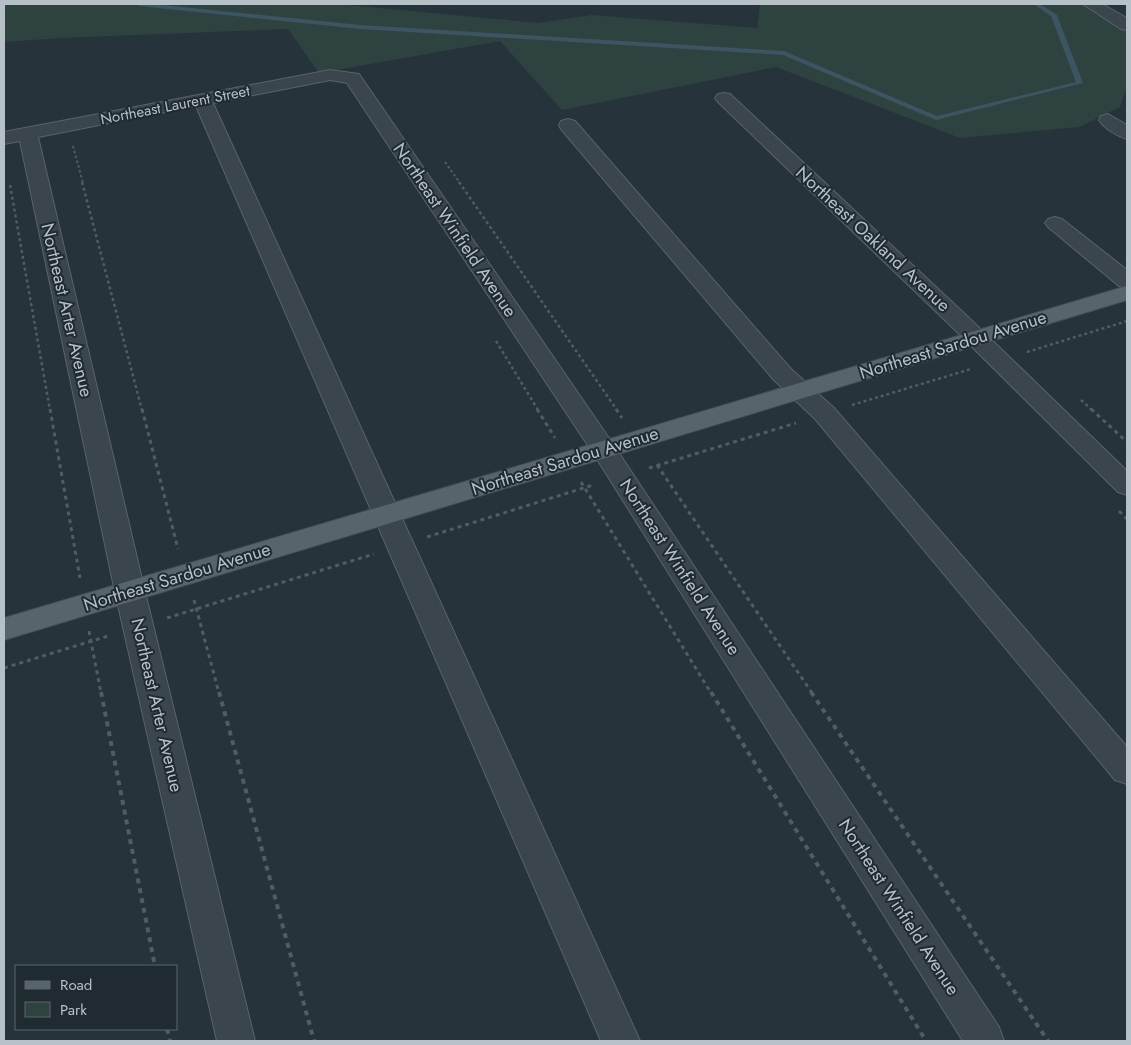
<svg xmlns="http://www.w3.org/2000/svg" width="1131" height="1045" viewBox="0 0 1131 1045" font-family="Jost,sans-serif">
<rect width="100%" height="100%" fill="#26333b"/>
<path fill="#2e433f" d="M4 4H337L538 23 592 15 757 28 760 4H1088L1127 28V86L1120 107 1079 127 960 138 776 67 562 110 500 41 319 73 288 29 61 38 4 42Z"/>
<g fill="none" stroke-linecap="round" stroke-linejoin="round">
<path fill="#3d5462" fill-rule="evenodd" d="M136 4H154L360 25 784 51 937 116 1076 82 1051 16 1033 4H1040L1057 15 1083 83 936 120 783 55 360 29 139 6Z"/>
<defs>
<g id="minor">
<path d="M1083 4H1102L1127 18V30L1121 29Z"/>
<path d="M330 70 359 74 613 444 999 1027 1004 1041H963L595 456 347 83 330 80 213 103 640 1041H601L196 106 38 137 145 592 255 1041H217L115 592 20 141 4 144V132Z"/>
<path d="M724 93 730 94 968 317 1127 471V495L1118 492 952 327 718 102 715 98 718 94Z"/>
<path d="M1108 114 1127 125V139C1117 136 1105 129 1099 120L1101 116Z"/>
<path d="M568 119 575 121 791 369 834 408 1127 747V784L1115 780 816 420 773 379 561 129 559 125 561 121Z"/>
<path d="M1055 217 1062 219 1127 270V288L1119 286 1048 227 1045 223 1048 219Z"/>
</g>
<path id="major" d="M1127 286V300L4 640V618Z"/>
</defs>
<use href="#minor" stroke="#58636a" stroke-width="2"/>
<use href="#major" stroke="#434e55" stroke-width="2"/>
<g stroke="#4d5f5e" stroke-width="2" stroke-dasharray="2.5 2.5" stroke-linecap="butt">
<path d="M73 146 83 183"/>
<path d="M445 162 460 183"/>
</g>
<g stroke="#4d5f5e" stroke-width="2.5" stroke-dasharray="3 3" stroke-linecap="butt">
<path d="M82 182 142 410"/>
<path d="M459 182 617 410"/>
<path d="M10 185 50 410"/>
<path d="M496 341 538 410"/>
<path d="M1027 352 1127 321"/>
<path d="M1081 400 1092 410"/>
<path d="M852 405 971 369"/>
</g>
<g stroke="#4d5f5e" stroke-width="3" stroke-dasharray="4 4" stroke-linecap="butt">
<path d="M50 409 80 578"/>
<path d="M142 409 178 549"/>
<path d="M537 409 555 438"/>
<path d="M616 409 622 418"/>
<path d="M1091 409 1127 442"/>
<path d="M657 465 812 693"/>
<path d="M649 468 796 423"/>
<path d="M581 482 711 693"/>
<path d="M1119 511 1127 519"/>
<path d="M427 537 593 485"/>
<path d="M194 600 219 693"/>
<path d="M167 618 374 554"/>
<path d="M89 631 101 693"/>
<path d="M4 668 108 636"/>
</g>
<g stroke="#4d5f5e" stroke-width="4" stroke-dasharray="5 5" stroke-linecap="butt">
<path d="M101 692 155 966"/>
<path d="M219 692 314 1041"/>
<path d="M711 692 926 1041"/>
<path d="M811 692 1048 1041"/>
<path d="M167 1029 170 1041"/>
</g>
<use href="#minor" fill="#3a454c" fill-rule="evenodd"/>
<use href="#major" fill="#58646b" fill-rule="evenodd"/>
</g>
<g text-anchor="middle" stroke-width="4" stroke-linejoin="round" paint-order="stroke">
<g font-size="15" fill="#b6c0c7" stroke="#1f2a31">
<text transform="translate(175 105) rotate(-11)" y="5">Northeast Laurent Street</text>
</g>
<g font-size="18" fill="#b6c0c7" stroke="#1f2a31">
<text transform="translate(455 230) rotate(56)" y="6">Northeast Winfield Avenue</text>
<text transform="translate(873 239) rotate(43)" y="6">Northeast Oakland Avenue</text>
<text transform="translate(67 310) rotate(77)" y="6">Northeast Arter Avenue</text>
<text transform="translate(953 345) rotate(-17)" y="6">Northeast Sardou Avenue</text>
<text transform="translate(565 461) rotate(-17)" y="6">Northeast Sardou Avenue</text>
<text transform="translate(680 567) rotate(57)" y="6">Northeast Winfield Avenue</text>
<text transform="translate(177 577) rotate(-17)" y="6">Northeast Sardou Avenue</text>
<text transform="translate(157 705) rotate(77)" y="6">Northeast Arter Avenue</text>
<text transform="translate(899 907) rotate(57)" y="6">Northeast Winfield Avenue</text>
</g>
</g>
<rect width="1131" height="1045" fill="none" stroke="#b6c0c7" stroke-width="10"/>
<rect x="15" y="965" width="162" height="65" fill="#1f2a31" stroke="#5b666d"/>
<rect x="25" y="981" width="25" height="8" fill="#58646b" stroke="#5b666d"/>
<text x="60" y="990" font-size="15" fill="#b6c0c7">Road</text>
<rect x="25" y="1002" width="25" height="15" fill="#2e433f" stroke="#5b666d"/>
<text x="60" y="1015" font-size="15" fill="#b6c0c7">Park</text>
</svg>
